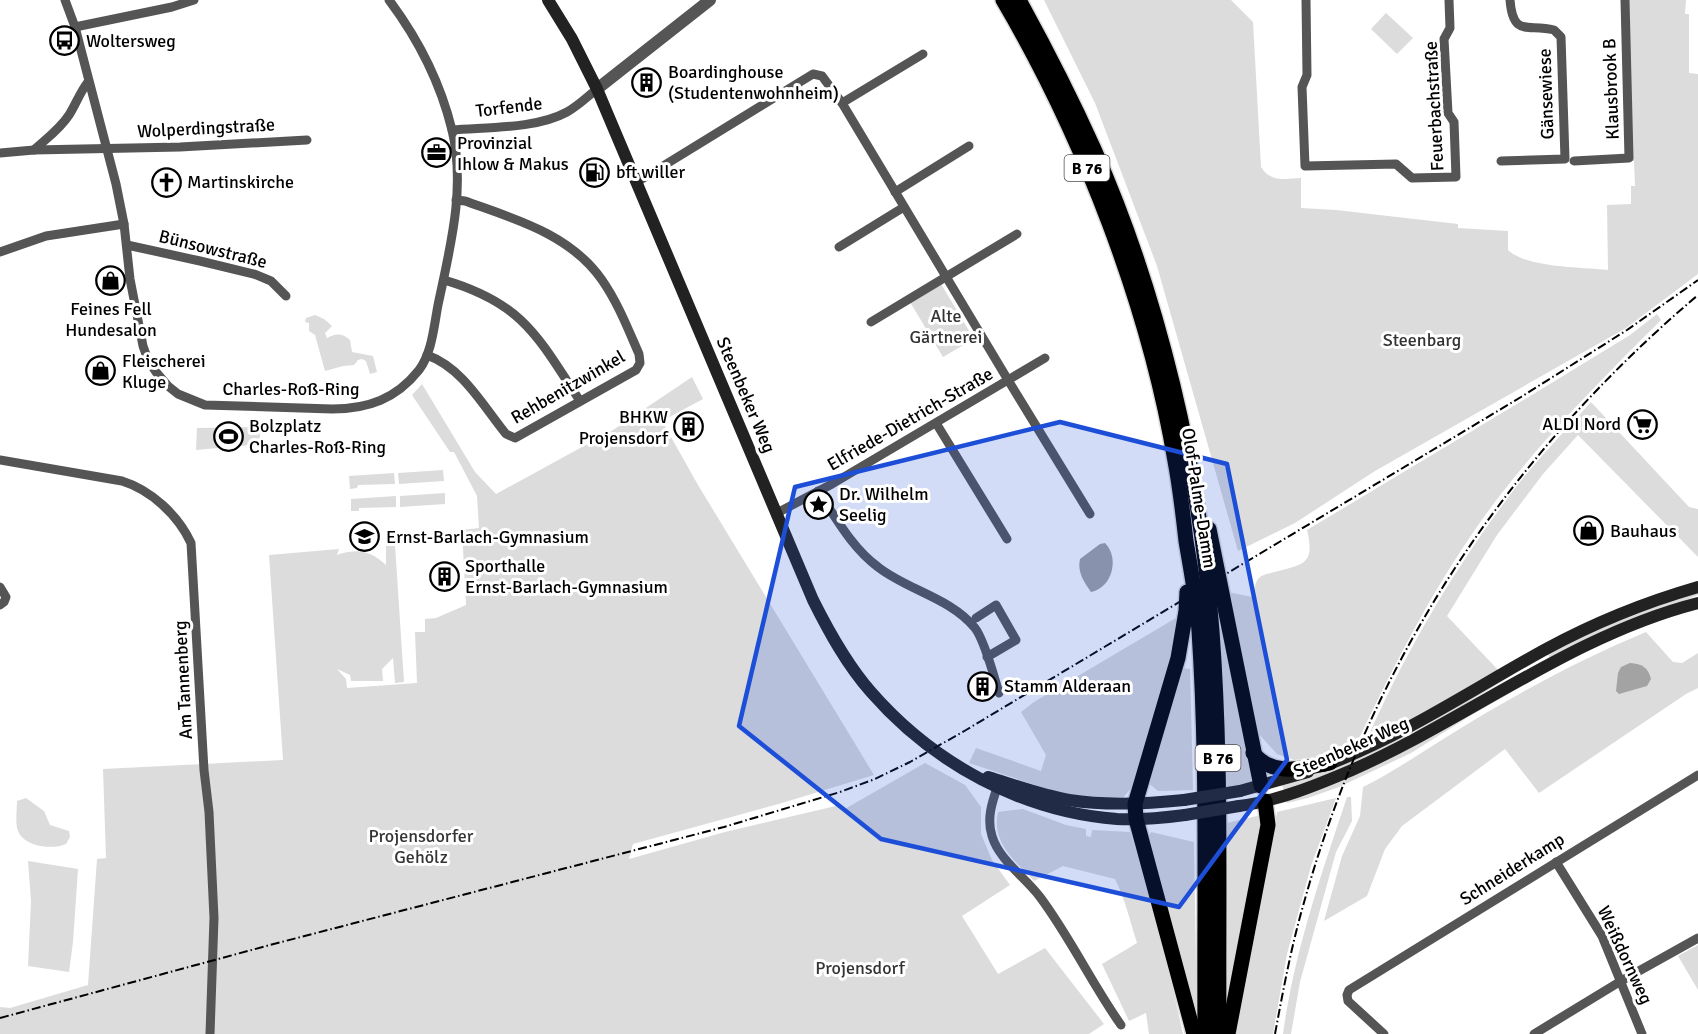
<svg xmlns="http://www.w3.org/2000/svg" width="1698" height="1034" viewBox="0 0 1698 1034" font-family="Signika,sans-serif">
<rect width="100%" height="100%" fill="#fff"/>
<g fill="#dcdcdc">
<path d="M1044 0H1231L1253 22 1261 167C1270 182 1285 179 1301 178V208L1336 210 1458 224V228L1508 231V250C1527 268 1582 267 1608 270L1607 205 1631 204V186H1635L1634 161H1631L1627 0H1686L1685 14H1689V73L1698 74V274L1626 328 1375 471 1295 523 1238 551 1157 266 1095 103Z"/>
<path d="M1386 13 1413 38 1397 54 1371 29Z"/>
<path d="M941 284 974 339 943 357 910 302Z"/>
<path d="M1657 314 1661 320C1608 373 1555 426 1509 484 1447 561 1399 654 1357 743L1322 756 1294 760 1277 754 1258 733 1228 592 1252 597C1254 592 1255 583 1258 579 1261 575 1267 574 1271 573 1301 564 1316 567 1307 530L1527 398 1630 335Z"/>
<path d="M315 315 324 319 332 326 325 333 327 338C336 333 342 333 350 340L352 352 373 356 377 372 370 374 366 361 362 359 358 360 354 365 343 366 325 371 315 335 309 331V323L305 322 306 318Z"/>
<path d="M692 377 703 399 662 421 698 485 874 775 782 803 633 844 629 859 725 832 840 805 843 810 925 763 965 785 981 807V834L992 860 1010 885 962 916 998 974 1045 948 1104 1024 1089 1034H0V1007L10 1008 88 985 97 859 106 858 103 769 283 760 269 555 339 549 337 555C357 548 371 551 386 565V546L395 545 404 682 395 683 393 658 382 669 383 681H351L350 675 337 669 346 679 347 688 417 683 415 632H425V619L436 618 466 605 462 530 479 528 477 496 454 452H450L412 395 422 384 475 472 496 494 613 430Z"/>
<path d="M1591 402 1689 507 1698 509V557L1578 435 1543 474 1497 535 1447 616 1499 671 1365 744C1402 658 1451 574 1507 499 1532 464 1563 434 1591 402Z"/>
<path d="M260 427V444L196 450 197 428Z"/>
<path d="M443 470 444 481 399 484 398 473Z"/>
<path d="M394 473 395 484 358 485 357 488 350 489 349 476Z"/>
<path d="M445 493V504L400 507V496Z"/>
<path d="M396 496V507L359 508V511H351V499Z"/>
<path d="M1698 592V595L1550 658 1547 654 1615 621Z"/>
<path d="M1218 611 1221 616 1252 783 1225 788Z"/>
<path d="M1176 618 1179 620 1172 657 1131 788 1122 799 1079 796 1050 790 969 763 976 748 1041 771 1046 755 1021 712 1034 702Z"/>
<path d="M1646 632 1673 662 1682 663 1698 653V688L1686 694 1539 793 1505 749 1402 826 1385 849 1367 896 1324 921 1342 856 1360 816 1363 787C1399 769 1431 746 1466 725 1524 690 1583 658 1646 632Z"/>
<path d="M1182 668 1190 669 1193 790 1158 791 1146 781Z"/>
<path d="M1549 671 1470 716 1411 753 1339 787 1308 798 1287 803 1286 800Z"/>
<path d="M1517 672 1450 714 1359 762 1284 791 1282 785 1325 770Z"/>
<path d="M1347 797H1351L1352 821 1336 852 1300 982 1291 1034H1283C1294 953 1321 875 1347 797Z"/>
<path d="M26 798 44 811 50 825 69 831 70 837 66 844C53 850 24 847 18 831 15 823 17 810 17 801Z"/>
<path d="M1336 798 1311 866 1287 954 1273 1034H1236L1269 861 1277 812Z"/>
<path d="M1023 809 1066 825 1086 829V836L1091 837 1092 830 1130 832 1163 944 1183 1034H1149L1146 1013 1129 1021 1102 964 1137 943C1130 921 1125 899 1115 879L1063 866 1034 881C1015 861 991 842 998 812Z"/>
<path d="M1261 815 1262 817 1225 1007 1227 823Z"/>
<path d="M1151 832 1194 842 1197 1029 1147 839Z"/>
<path d="M28 861 78 869 73 942 69 972 28 966 31 901Z"/>
<path d="M1698 945V990L1678 956Z"/>
</g>
<g fill="#a3a3a3">
<path d="M1105 543C1120 558 1112 588 1091 592 1084 582 1077 572 1080 559L1100 544Z"/>
<path d="M1630 663C1642 664 1648 667 1651 679L1647 686 1619 694 1616 691 1618 673 1621 667Z"/>
</g>
<g fill="none" stroke-linecap="round" stroke-linejoin="round">
<defs>
<g id="trunk">
<path d="M1003 0C1083 136 1149 306 1175 461 1180 487 1183 514 1186 541 1191 571 1197 601 1199 631 1208 765 1204 900 1205 1034"/>
<path d="M1019 0C1046 49 1071 98 1094 149 1159 295 1200 472 1212 631 1222 765 1218 900 1219 1034"/>
<path d="M1209 529 1261 786"/>
<path d="M1187 592 1186 611 1178 658 1135 804 1136 819 1194 1034"/>
<path d="M1253 753C1274 778 1303 768 1330 763"/>
<path d="M1228 1034 1268 825 1265 801"/>
</g>
</defs>
<use href="#trunk" stroke="#dbdbdb" stroke-width="18"/>
<g stroke="#555" stroke-width="9">
<path d="M65 0 75 27 116 184 124 224 130 279 143 346 148 360 156 372 168 386 178 394 205 405 332 409C368 409 396 399 419 370 432 353 434 326 438 305 450 248 466 188 452 130 440 81 419 40 389 0"/>
<path d="M1306 0 1307 75 1302 87 1305 166 1396 164 1412 178 1456 177 1454 122 1448 113 1444 39 1450 28 1449 0"/>
<path d="M75 27 172 7 194 0"/>
<path d="M842 103 923 54"/>
<path d="M452 130C487 127 536 129 567 112 578 106 587 97 597 89"/>
<path d="M34 150C46 139 60 129 69 115 76 104 80 92 88 82"/>
<path d="M0 153 34 150 180 147 307 140"/>
<path d="M1501 161 1565 159 1561 37 1554 30C1528 23 1513 38 1510 0"/>
<path d="M1574 161 1629 158 1625 0"/>
<path d="M637 182 813 74 822 76 842 103 1008 380 832 484 777 513"/>
<path d="M895 192 969 146"/>
<path d="M127 245 200 261 254 274 271 281 286 296"/>
<path d="M839 247 904 207"/>
<path d="M0 252 46 236 124 224"/>
<path d="M444 280C523 303 538 337 580 401"/>
<path d="M871 322 1017 234"/>
<path d="M427 355C463 368 483 406 506 434L515 438 636 370 640 363 639 354C628 329 618 303 602 280 570 234 515 219 465 201L456 200"/>
<path d="M1045 358 1008 380 1090 514"/>
<path d="M936 423 1007 539"/>
<path d="M0 460 122 481C151 490 178 515 191 543L204 770 209 812 214 918 210 1034"/>
<path d="M818 491C836 518 852 548 878 567 907 590 951 598 975 628 985 641 994 677 999 693"/>
<path d="M0 587 6 597 4 602 0 605"/>
<path d="M976 618 996 605 1016 640 987 657"/>
<path d="M999 782C993 800 986 817 992 836 999 860 1025 877 1040 897 1070 937 1092 984 1121 1025"/>
<path d="M1556 862 1602 936 1642 1034"/>
<path d="M1384 1034 1348 1001 1347 995 1349 990 1698 775"/>
<path d="M1534 1034 1621 981 1698 938"/>
</g>
<path stroke="#555" stroke-width="12" d="M597 89 710 0"/>
<g stroke="#222" stroke-width="12">
<path d="M548 0 572 39 597 89 813 600C829 632 847 665 871 692 933 763 1022 812 1117 819 1139 820 1162 818 1185 815"/>
<path d="M1324 766C1402 737 1473 689 1546 649 1594 623 1646 602 1698 587"/>
<path d="M988 777C1014 785 1041 795 1069 800 1107 806 1146 804 1184 800"/>
<path d="M1240 791 1308 772"/>
<path d="M1239 806C1278 801 1317 785 1352 770 1469 718 1573 635 1698 603"/>
</g>
<use href="#trunk" stroke="#000" stroke-width="15"/>
<g stroke="#000" stroke-width="2" stroke-dasharray="9 3 1.5 3" stroke-linecap="butt">
<path d="M0 1018 270 945 724 827 840 792 875 779 910 762 966 730 1521 397 1627 330 1698 280"/>
<path d="M1275 1034C1283 991 1291 948 1303 906 1371 661 1505 459 1698 295"/>
</g>
<g stroke="#222" stroke-width="12">
<path d="M1184 800 1240 791"/>
<path d="M1185 815 1239 806"/>
</g>
</g>
<path fill="#1d4ed8" fill-opacity="0.2" stroke="#1d4ed8" stroke-width="4.5" stroke-linejoin="round" d="M1060 422 1227 464 1287 760 1179 907 881 839 739 726 795 487Z"/>
<defs>
<symbol id="bus-ring" viewBox="-11 -11 22 22"><circle r="9.5" fill="#fff" stroke="#000" stroke-width="1.5"/><path d="M-5-6H5V4H4V6H2V4H-2V6H-4V4H-5ZM-3.5-4V0h7V-4ZM-3.5 1.2v1.5H-2V1.2ZM2 1.2v1.5H3.5V1.2Z" fill="#000"/></symbol>
<symbol id="building-ring" viewBox="-11 -11 22 22"><circle r="9.5" fill="#fff" stroke="#000" stroke-width="1.5"/><path d="M-4-6H4V6H1V3H-1V6H-4ZM-2.5-4.3h1.7v1.8h-1.7ZM.8-4.3h1.7v1.8H.8ZM-2.5-1h1.7V.8h-1.7ZM.8-1h1.7V.8H.8Z" fill="#000"/></symbol>
<symbol id="office-ring" viewBox="-11 -11 22 22"><circle r="9.5" fill="#fff" stroke="#000" stroke-width="1.5"/><path d="M-6-3h4V-5.5h4V-3h4V5H-6ZM-1-4.5V-3h2v-1.5ZM-6 0V1H6V0Z" fill="#000"/></symbol>
<symbol id="fuel-ring" viewBox="-11 -11 22 22"><circle r="9.5" fill="#fff" stroke="#000" stroke-width="1.5"/><path d="M-5.5-6h7V0h2V4h1.3V-2.5L3-4.5l.8-.8L6-3V5H2.5V1h-1V6h-7ZM-4.2-4.7v3.2H.2V-4.7Z" fill="#000"/></symbol>
<symbol id="church-ring" viewBox="-11 -11 22 22"><circle r="9.5" fill="#fff" stroke="#000" stroke-width="1.5"/><path d="M-1.2-6h2.4v3.5h3.3v2.4h-3.3V6h-2.4V-.1h-3.3v-2.4h3.3Z" fill="#000"/></symbol>
<symbol id="shop-ring" viewBox="-11 -11 22 22"><circle r="9.5" fill="#fff" stroke="#000" stroke-width="1.5"/><path d="M-5-2.5h2.3a2.7 3.5 0 0 1 5.4 0H5L5.5 6h-11ZM-1.5-2.5h3a1.5 2.3 0 0 0-3 0Z" fill="#000"/></symbol>
<symbol id="supermarket-ring" viewBox="-11 -11 22 22"><circle r="9.5" fill="#fff" stroke="#000" stroke-width="1.5"/><path d="M-6-5.5h2.5l.6 2H6L4.5 2H-2.5L-4.4-4H-6ZM-1.5 3.2a1.3 1.3 0 1 0 .1 0ZM3 3.2a1.3 1.3 0 1 0 .1 0Z" fill="#000"/></symbol>
<symbol id="stadium-ring" viewBox="-11 -11 22 22"><circle r="9.5" fill="#fff" stroke="#000" stroke-width="1.5"/><path d="M0-5a6.5 5 0 1 0 0 10a6.5 5 0 1 0 0-10ZM-3.5-1.8h7v3.6h-7Z" fill="#000"/></symbol>
<symbol id="sight-ring" viewBox="-11 -11 22 22"><circle r="9.5" fill="#fff" stroke="#000" stroke-width="1.5"/><path d="M0-6L1.8-2.2L6-1.7L2.9 1.2L3.7 5.4L0 3.3L-3.7 5.4L-2.9 1.2L-6-1.7L-1.8-2.2Z" fill="#000"/></symbol>
<symbol id="school-ring" viewBox="-11 -11 22 22"><circle r="9.5" fill="#fff" stroke="#000" stroke-width="1.5"/><path d="M0-5L7-2L0 1L-7-2ZM-4 1L0 2.5L4 1V4Q0 6-4 4Z" fill="#000"/></symbol>
</defs>
<g fill-rule="evenodd">
<use href="#bus-ring" x="48" y="24" width="33" height="33"/>
<use href="#building-ring" x="630" y="66" width="33" height="33"/>
<use href="#office-ring" x="420" y="136" width="33" height="33"/>
<use href="#fuel-ring" x="578" y="156" width="33" height="33"/>
<use href="#church-ring" x="150" y="166" width="33" height="33"/>
<use href="#shop-ring" x="94" y="264" width="33" height="33"/>
<use href="#shop-ring" x="84" y="354" width="33" height="33"/>
<use href="#supermarket-ring" x="1626" y="408" width="33" height="33"/>
<use href="#building-ring" x="672" y="410" width="33" height="33"/>
<use href="#stadium-ring" x="212" y="420" width="33" height="33"/>
<use href="#sight-ring" x="802" y="488" width="33" height="33"/>
<use href="#shop-ring" x="1572" y="514" width="33" height="33"/>
<use href="#school-ring" x="348" y="520" width="33" height="33"/>
<use href="#building-ring" x="428" y="560" width="33" height="33"/>
<use href="#building-ring" x="966" y="670" width="33" height="33"/>
</g>
<g text-anchor="middle" stroke-width="6" stroke-linejoin="round" paint-order="stroke">
<g fill="#fff" stroke="#4c4c4c" stroke-width="1.5">
<rect x="1064.5" y="155" width="45" height="26" rx="4.5"/>
<rect x="1195.5" y="745" width="45" height="26" rx="4.5"/>
</g>
<g font-size="16" font-weight="bold" fill="#000">
<text x="1087" y="174">B 76</text>
<text x="1218" y="764">B 76</text>
</g>
<g font-size="18" fill="#000" stroke="#fff" text-anchor="start">
<text x="86" y="47">Woltersweg</text>
<text x="668" y="78">Boardinghouse<tspan x="668" dy="21">(Studentenwohnheim)</tspan></text>
<text x="457" y="149">Provinzial<tspan x="457" dy="21">Ihlow &amp; Makus</tspan></text>
<text x="616" y="178">bft willer</text>
<text x="187" y="188">Martinskirche</text>
<text x="111" y="315" text-anchor="middle">Feines Fell<tspan x="111" dy="21">Hundesalon</tspan></text>
<text x="122" y="367">Fleischerei<tspan x="122" dy="21">Kluge</tspan></text>
<text x="668" y="423" text-anchor="end">BHKW<tspan x="668" dy="21">Projensdorf</tspan></text>
<text x="1621" y="430" text-anchor="end">ALDI Nord</text>
<text x="249" y="432">Bolzplatz<tspan x="249" dy="21">Charles-Roß-Ring</tspan></text>
<text x="839" y="500">Dr. Wilhelm<tspan x="839" dy="21">Seelig</tspan></text>
<text x="1610" y="537">Bauhaus</text>
<text x="386" y="543">Ernst-Barlach-Gymnasium</text>
<text x="465" y="572">Sporthalle<tspan x="465" dy="21">Ernst-Barlach-Gymnasium</tspan></text>
<text x="1004" y="692">Stamm Alderaan</text>
</g>
<g font-size="18" fill="#000" stroke="#fff">
<text transform="translate(1611 89) rotate(-92)" y="6">Klausbrook B</text>
<text transform="translate(1546 94) rotate(-92)" y="6">Gänsewiese</text>
<text transform="translate(1434 106) rotate(-93)" y="6">Feuerbachstraße</text>
<text transform="translate(509 107) rotate(-7)" y="6">Torfende</text>
<text transform="translate(206 128) rotate(-3)" y="6">Wolperdingstraße</text>
<text transform="translate(213 249) rotate(14)" y="6">Bünsowstraße</text>
<text transform="translate(568 387) rotate(-30)" y="6">Rehbenitzwinkel</text>
<text x="291" y="395">Charles-Roß-Ring</text>
<text transform="translate(746 395) rotate(67)" y="6">Steenbeker Weg</text>
<text transform="translate(910 419) rotate(-30)" y="6">Elfriede-Dietrich-Straße</text>
<text transform="translate(1199 498) rotate(81)" y="6">Olof-Palme-Damm</text>
<text transform="translate(183 680) rotate(-93)" y="6">Am Tannenberg</text>
<text transform="translate(1351 747) rotate(-24)" y="6">Steenbeker Weg</text>
<text transform="translate(1512 869) rotate(-32)" y="6">Schneiderkamp</text>
<text transform="translate(1625 955) rotate(65)" y="6">Weißdornweg</text>
</g>
<g font-size="18" fill="#333" stroke="#fff">
<text x="946" y="322">Alte<tspan x="946" dy="21">Gärtnerei</tspan></text>
<text x="1422" y="346">Steenbarg</text>
<text x="421" y="842">Projensdorfer<tspan x="421" dy="21">Gehölz</tspan></text>
<text x="860" y="974">Projensdorf</text>
</g>
</g>
</svg>
